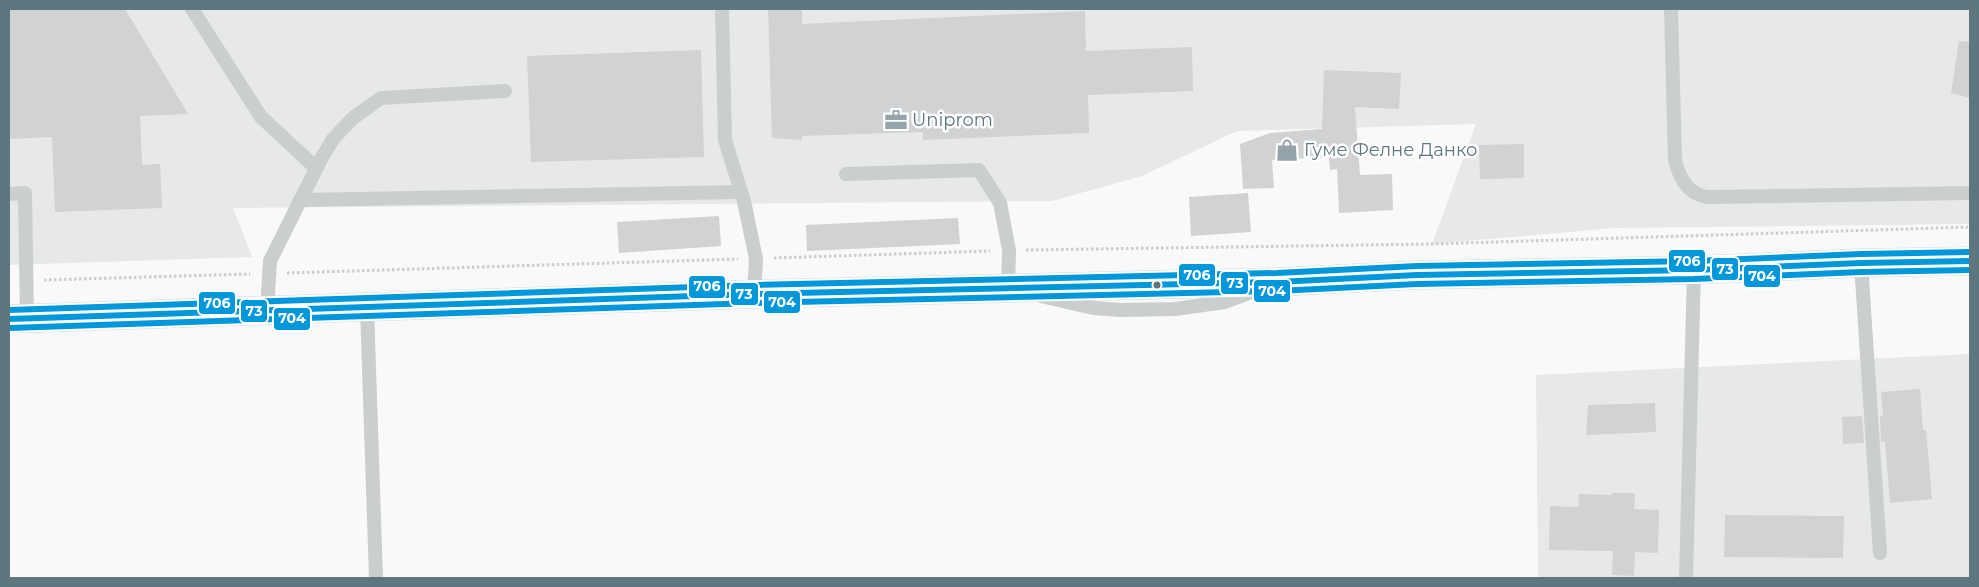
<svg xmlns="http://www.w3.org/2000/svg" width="1979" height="587" viewBox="0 0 1979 587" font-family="Montserrat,sans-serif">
<rect width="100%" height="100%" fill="#f9f9f9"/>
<g fill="#e7e9e9">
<path d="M9 9H1970V224L1615 228 1432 244 1476 124 1237 131 1142 176 1052 201 233 208 252 257 9 265Z"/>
<path d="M1970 354V578H1538L1536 375Z"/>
</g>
<g fill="#d0d2d3">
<path d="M9 9H125L188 114 140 116 142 165 160 164 162 208 55 212 52 137 9 139Z"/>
<path d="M768 9H802V24L1085 11 1086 51 1192 47 1193 91 1088 95 1089 133 923 140V132L802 136V140L772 138Z"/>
<path d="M1959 41 1970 42V98L1951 93Z"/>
<path d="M701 50 704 157 531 162 527 56Z"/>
<path d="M1324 70 1401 73 1399 109 1355 107 1360 175 1392 174 1393 210 1339 213 1337 169 1330 170 1329 157 1272 160 1274 188 1243 189 1240 144 1270 133 1322 129Z"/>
<path d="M1524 144V178L1480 179 1479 145Z"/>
<path d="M1248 193 1251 232 1191 236 1189 197Z"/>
<path d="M719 216 721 246 619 253 617 222Z"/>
<path d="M958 218 960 244 807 251 806 225Z"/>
<path d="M1920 389 1923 430H1926L1932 499 1890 503 1885 441 1881 442 1880 416H1883L1881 392Z"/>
<path d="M1655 403 1656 432 1586 435 1588 405Z"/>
<path d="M1862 416 1864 443 1843 444 1842 417Z"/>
<path d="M1612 493H1635L1634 509 1659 510 1658 553 1635 552 1634 576 1612 575 1613 551 1549 550 1550 506 1578 507 1579 494 1612 495Z"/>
<path d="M1725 515 1844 516 1843 558 1724 557Z"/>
</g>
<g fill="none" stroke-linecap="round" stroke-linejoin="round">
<defs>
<path id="secondary" d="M9 319 754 294 1277 282 1417 275 1694 270 1861 263 1970 261"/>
</defs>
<use href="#secondary" stroke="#d6d7d8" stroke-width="29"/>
<g stroke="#cacccd" stroke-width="3" stroke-dasharray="2.5 2.5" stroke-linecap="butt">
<path d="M1026 250 1432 244 1970 227"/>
<path d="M774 258 990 251"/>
<path d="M287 273 738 259"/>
<path d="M44 280 250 274"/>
</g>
<g stroke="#cbcece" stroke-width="14">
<path d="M192 9 261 117 316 168"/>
<path d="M722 9 725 140 744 201 756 259 754 294"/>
<path d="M1671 9 1675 160C1679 177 1688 194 1707 197L1970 193"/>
<path d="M846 174 979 170 1000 203 1009 250 1008 288"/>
<path d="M9 194 25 193 27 318"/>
<path d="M300 200 741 192"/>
<path d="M1861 263 1880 553"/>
<path d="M1041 296 1093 308 1121 310 1175 309 1225 302 1257 290"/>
<path d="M367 308 376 578"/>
<path d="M267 311 270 261 321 159 333 139 353 118 381 98 505 91"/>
<path d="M1686 578 1694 270"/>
</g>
<use href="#secondary" stroke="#e0e1e1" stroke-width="28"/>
<defs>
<path id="bus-1" d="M9 319 754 294 1277 282 1417 275 1694 270 1861 263 1970 261"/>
<path id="bus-2" d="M9 328 754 303 1277 291 1417 284 1694 279 1861 272 1970 270"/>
<path id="bus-3" d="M9 310 754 285 1277 273 1417 266 1694 261 1861 254 1970 252"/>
</defs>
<use href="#bus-1" stroke="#fff" stroke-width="10"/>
<use href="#bus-2" stroke="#fff" stroke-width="10"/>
<use href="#bus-3" stroke="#fff" stroke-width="10"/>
<use href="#bus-1" stroke="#0098da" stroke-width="6"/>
<use href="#bus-2" stroke="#0098da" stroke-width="6"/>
<use href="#bus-3" stroke="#0098da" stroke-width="6"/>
</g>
<defs>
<symbol id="office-bare" viewBox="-9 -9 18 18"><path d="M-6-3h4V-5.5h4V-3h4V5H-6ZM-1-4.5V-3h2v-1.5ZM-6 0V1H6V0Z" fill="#94a4aa" stroke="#fff" stroke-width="2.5" paint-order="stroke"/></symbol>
<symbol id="shop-bare" viewBox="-9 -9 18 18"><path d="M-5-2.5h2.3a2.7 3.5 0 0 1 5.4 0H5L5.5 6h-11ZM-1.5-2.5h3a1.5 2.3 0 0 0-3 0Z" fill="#94a4aa" stroke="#fff" stroke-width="2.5" paint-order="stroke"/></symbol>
</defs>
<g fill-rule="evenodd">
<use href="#office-bare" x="880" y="104" width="32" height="32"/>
<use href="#shop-bare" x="1271" y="134" width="32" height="32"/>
</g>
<circle fill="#5e777f" stroke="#fff" stroke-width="2" cx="1157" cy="285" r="4.5"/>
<g text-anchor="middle" stroke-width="5" stroke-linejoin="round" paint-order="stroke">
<g font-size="18" fill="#5e777f" stroke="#fff" text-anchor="start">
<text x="912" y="126">Uniprom</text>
<text x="1304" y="156">Гуме Фелне Данко</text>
</g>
</g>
<g stroke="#fff" stroke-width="2">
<rect x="1668" y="249" width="38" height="24" rx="5" fill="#0098da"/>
<rect x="1711" y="257" width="28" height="24" rx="5" fill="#0098da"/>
<rect x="1178" y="263" width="38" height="24" rx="5" fill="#0098da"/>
<rect x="1743" y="264" width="38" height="24" rx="5" fill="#0098da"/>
<rect x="1220" y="271" width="29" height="24" rx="5" fill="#0098da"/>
<rect x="688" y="275" width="38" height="24" rx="5" fill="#0098da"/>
<rect x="1253" y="279" width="38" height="24" rx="5" fill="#0098da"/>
<rect x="730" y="282" width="29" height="24" rx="5" fill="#0098da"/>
<rect x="763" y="290" width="38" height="24" rx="5" fill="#0098da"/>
<rect x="198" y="291" width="38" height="24" rx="5" fill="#0098da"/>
<rect x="240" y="299" width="28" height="24" rx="5" fill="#0098da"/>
<rect x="273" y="307" width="38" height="24" rx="5" fill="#0098da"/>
</g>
<g font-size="14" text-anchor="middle" font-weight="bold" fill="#fff">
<text x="1687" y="266">706</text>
<text x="1725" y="274">73</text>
<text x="1197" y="280">706</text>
<text x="1762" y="281">704</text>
<text x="1235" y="288">73</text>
<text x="707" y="291">706</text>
<text x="1272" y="296">704</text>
<text x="744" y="299">73</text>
<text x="782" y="307">704</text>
<text x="217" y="308">706</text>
<text x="254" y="316">73</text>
<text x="292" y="323">704</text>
</g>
<rect width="1979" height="587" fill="none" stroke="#5e777f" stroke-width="20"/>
</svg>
